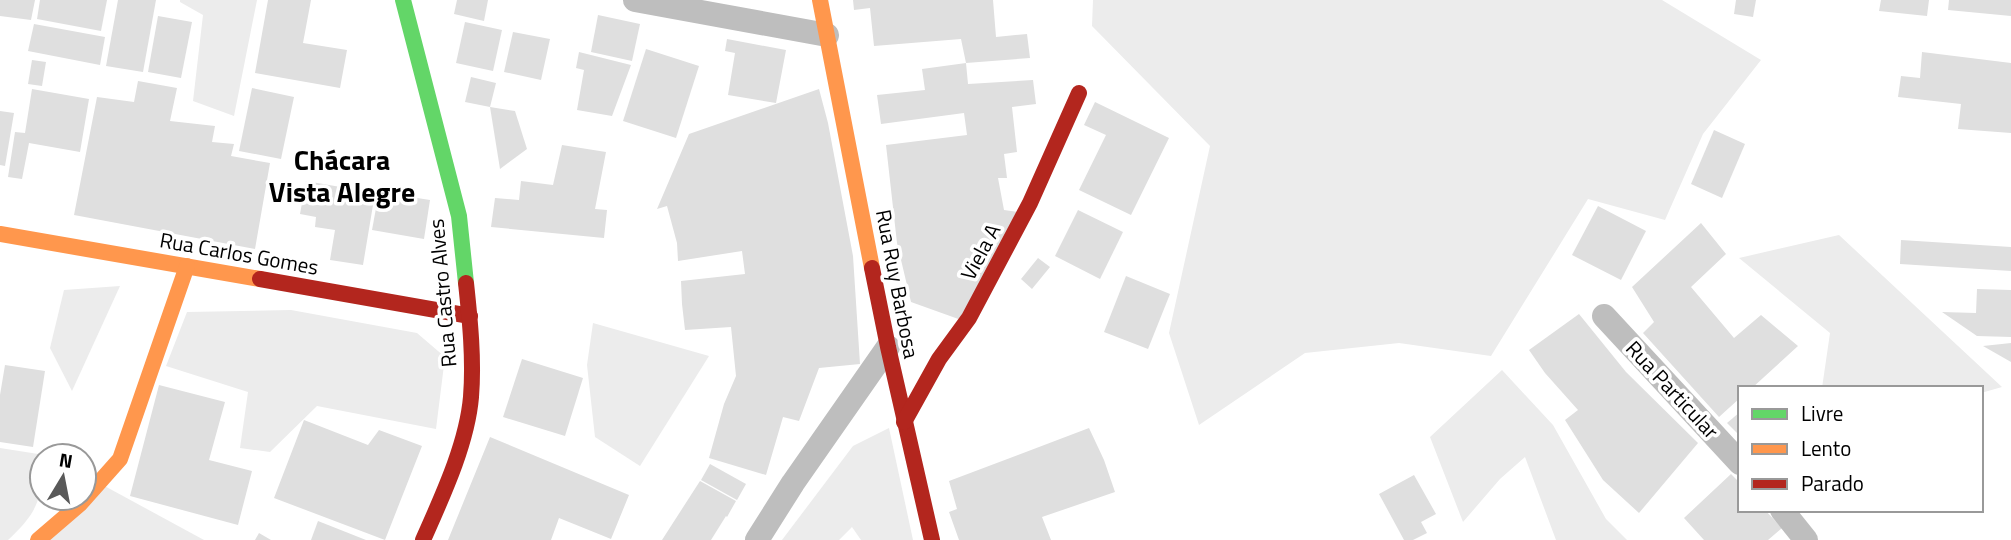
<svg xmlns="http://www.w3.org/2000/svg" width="2011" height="540" viewBox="0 0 2011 540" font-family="'Titillium Web',sans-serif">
<rect width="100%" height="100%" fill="#fff"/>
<g fill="#ececec">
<path d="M180 0H257L234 116 193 101 203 15 180 2Z"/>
<path d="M1093 0H1662L1761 60 1703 134 1665 220 1588 199 1491 356 1399 343 1305 353 1199 425 1169 333 1210 146 1092 26Z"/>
<path d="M1839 235 2002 387 1981 393V388H1822L1830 333 1739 258Z"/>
<path d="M120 286 72 391 50 348 64 290Z"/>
<path d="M291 310 417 333 445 357 436 429 317 406 270 452 240 448 248 392 166 366 187 312Z"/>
<path d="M593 323 709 356 640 466 595 437 587 365Z"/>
<path d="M1502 370 1553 425 1606 519 1627 540H1556L1525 457 1500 479 1463 522 1430 437Z"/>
<path d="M889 428 913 540H861L852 527 839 540H782L853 446Z"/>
<path d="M0 448 51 456H42C42 498 40 510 8 540H0Z"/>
<path d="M88 477 204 540H39Z"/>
</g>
<g fill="#dfdfdf">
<path d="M0 0H35L31 20 0 16Z"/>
<path d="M40 0H107L101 31 37 19Z"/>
<path d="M118 0H156L143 72 106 66Z"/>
<path d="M268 0H311L303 43 347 50 340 88 255 73Z"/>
<path d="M457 0H488L484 21 454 14Z"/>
<path d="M853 0H993L996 37 1027 34 1030 58 966 63 968 84 1033 80 1036 104 1012 107 1017 152 1004 154 1007 178H998L1004 210 1018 212 964 321 911 302 897 243 886 145 967 135 964 113 881 124 877 95 925 90 922 69 966 63 961 39 874 46 870 8 854 10Z"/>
<path d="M1736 0H1756L1753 17 1734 14Z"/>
<path d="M1881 0H1929L1927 16 1879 11Z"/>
<path d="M1949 0H2011V16L1948 10Z"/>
<path d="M598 15 640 24 632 61 591 52Z"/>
<path d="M158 16 192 22 181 78 148 72Z"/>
<path d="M465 22 502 30 493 71 456 63Z"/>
<path d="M34 24 105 37 100 65 28 51Z"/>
<path d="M513 32 550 39 541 80 504 72Z"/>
<path d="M727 39 786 50 776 103 728 95 735 53 725 51Z"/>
<path d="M646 49 699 66 676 138 623 121Z"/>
<path d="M579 52 631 65 612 116 577 110 584 70 576 68Z"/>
<path d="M1922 52 2011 63V133L1958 129 1961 104 1898 97 1901 76 1920 78Z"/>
<path d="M32 60 46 62 42 86 28 84Z"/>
<path d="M471 77 496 83 490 107 465 102Z"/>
<path d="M138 81 177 88 170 121 215 126 212 142 234 144 231 156 270 163 255 249 74 215 97 97 134 102Z"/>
<path d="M252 88 294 97 281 159 239 151Z"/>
<path d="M32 89 89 99 80 152 29 143 22 179 8 177 15 132 25 133Z"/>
<path d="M819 89 828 123 853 256 860 364 819 368 799 421 783 417 766 475 709 458 724 404 736 376 731 327 685 330 682 304 681 281 745 274 742 251 678 261 677 243 667 206 657 209 689 134Z"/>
<path d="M1095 102 1169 138 1131 215 1079 190 1106 135 1084 125Z"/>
<path d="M490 107 515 111 527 149 500 169Z"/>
<path d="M0 111 14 113 5 166 0 165Z"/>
<path d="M1714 130 1745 144 1722 198 1691 184Z"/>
<path d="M562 145 606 152 595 209 607 210 604 238 491 227 495 198 519 200 521 181 553 185Z"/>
<path d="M306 181 375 193 363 265 330 260 335 230 315 227 316 217 300 214Z"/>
<path d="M379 192 430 200 424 239 372 230Z"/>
<path d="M1598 206 1646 231 1621 280 1572 255Z"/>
<path d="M1078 210 1123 232 1100 279 1055 256Z"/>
<path d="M1701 223 1726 254 1691 287 1734 338 1761 315 1798 346 1752 388H1740V398L1719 417 1643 333 1654 322 1632 287Z"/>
<path d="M1901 240 2011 247V271L1900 264Z"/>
<path d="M1038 258 1050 267 1032 289 1021 279Z"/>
<path d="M1126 276 1170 294 1148 349 1104 332Z"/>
<path d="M1977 289 2011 290V337L1977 336 1942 312 1976 313Z"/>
<path d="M1579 314 1626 372 1698 443 1639 513 1603 480 1565 420 1578 410 1545 373 1529 350Z"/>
<path d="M2011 343V362L1983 346Z"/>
<path d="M522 359 583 378 565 436 503 417Z"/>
<path d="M5 365 45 371 33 447 0 442V395Z"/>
<path d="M159 385 225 402 209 460 252 471 238 525 130 496Z"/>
<path d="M1740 412V436L1727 423Z"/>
<path d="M304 420 368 445 379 430 422 446 385 540 274 498Z"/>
<path d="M1089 428 1104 460 1115 492 1042 517 1051 540H959L949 512 957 509 949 481Z"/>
<path d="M490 437 629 495 611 539 559 518 551 540H448Z"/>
<path d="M710 464 746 484 737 500 701 480Z"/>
<path d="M1731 474 1740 483V510H1765L1782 528 1768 540H1704L1684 518Z"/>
<path d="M1414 475 1436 514 1421 522 1427 533 1413 540H1404L1379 494Z"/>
<path d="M700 481 736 501 727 517 726 516 711 540H662Z"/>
<path d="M318 521 366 540H311Z"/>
<path d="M259 533 271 540H255Z"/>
</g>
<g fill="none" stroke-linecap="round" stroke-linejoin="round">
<g stroke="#bebebe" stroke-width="24">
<path d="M635 0 827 35"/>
<path d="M1604 316 1740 463"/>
<path d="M1782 510 1806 540"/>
<path d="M757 540 793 483 888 347"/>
</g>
<path stroke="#63d668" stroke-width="16" d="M403 0 459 216 466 283"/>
<g stroke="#ff974d" stroke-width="16">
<path d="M820 0 872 268"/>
<path d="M0 234 260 279"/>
<path d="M38 540 80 504 120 459 187 266"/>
</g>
<g stroke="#b3261e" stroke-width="16">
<path d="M872 268 888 347 932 540"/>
<path d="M260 279 470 316"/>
<path d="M904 422 939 359 969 318 1030 203 1079 93"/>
<path d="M423 540C442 497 467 444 471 397 474 360 470 320 466 283"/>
</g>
</g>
<g text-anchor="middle" stroke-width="7" stroke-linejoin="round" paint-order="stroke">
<g font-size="21" fill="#000" stroke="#fff">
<text transform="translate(981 252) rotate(-62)" y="7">Viela A</text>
<text transform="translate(239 254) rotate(10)" y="7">Rua Carlos Gomes</text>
<text transform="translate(897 284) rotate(79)" y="7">Rua Ruy Barbosa</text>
<text transform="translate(443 293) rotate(-95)" y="7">Rua Castro Alves</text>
<text transform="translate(1672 390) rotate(47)" y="7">Rua Particular</text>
</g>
<g font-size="28" font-weight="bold" fill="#000" stroke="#fff">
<text x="342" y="170">Chácara<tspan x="342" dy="32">Vista Alegre</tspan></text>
</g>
</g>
<rect x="1738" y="386" width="245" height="126" fill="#ffffff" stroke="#999999" stroke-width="2"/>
<rect x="1752" y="409" width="35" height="10" fill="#63d668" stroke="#999999" stroke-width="2"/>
<text x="1801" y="421" font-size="21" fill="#000000">Livre</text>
<rect x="1752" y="444" width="35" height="10" fill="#ff974d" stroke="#999999" stroke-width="2"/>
<text x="1801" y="456" font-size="21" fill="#000000">Lento</text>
<rect x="1752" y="479" width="35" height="10" fill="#b3261e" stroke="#999999" stroke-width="2"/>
<text x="1801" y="491" font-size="21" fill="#000000">Parado</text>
<g transform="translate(63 477) rotate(10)"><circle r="33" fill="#ffffff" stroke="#999999" stroke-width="2"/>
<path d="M0-5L12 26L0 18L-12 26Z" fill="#595959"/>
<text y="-10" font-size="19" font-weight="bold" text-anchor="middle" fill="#000000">N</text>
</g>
</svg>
